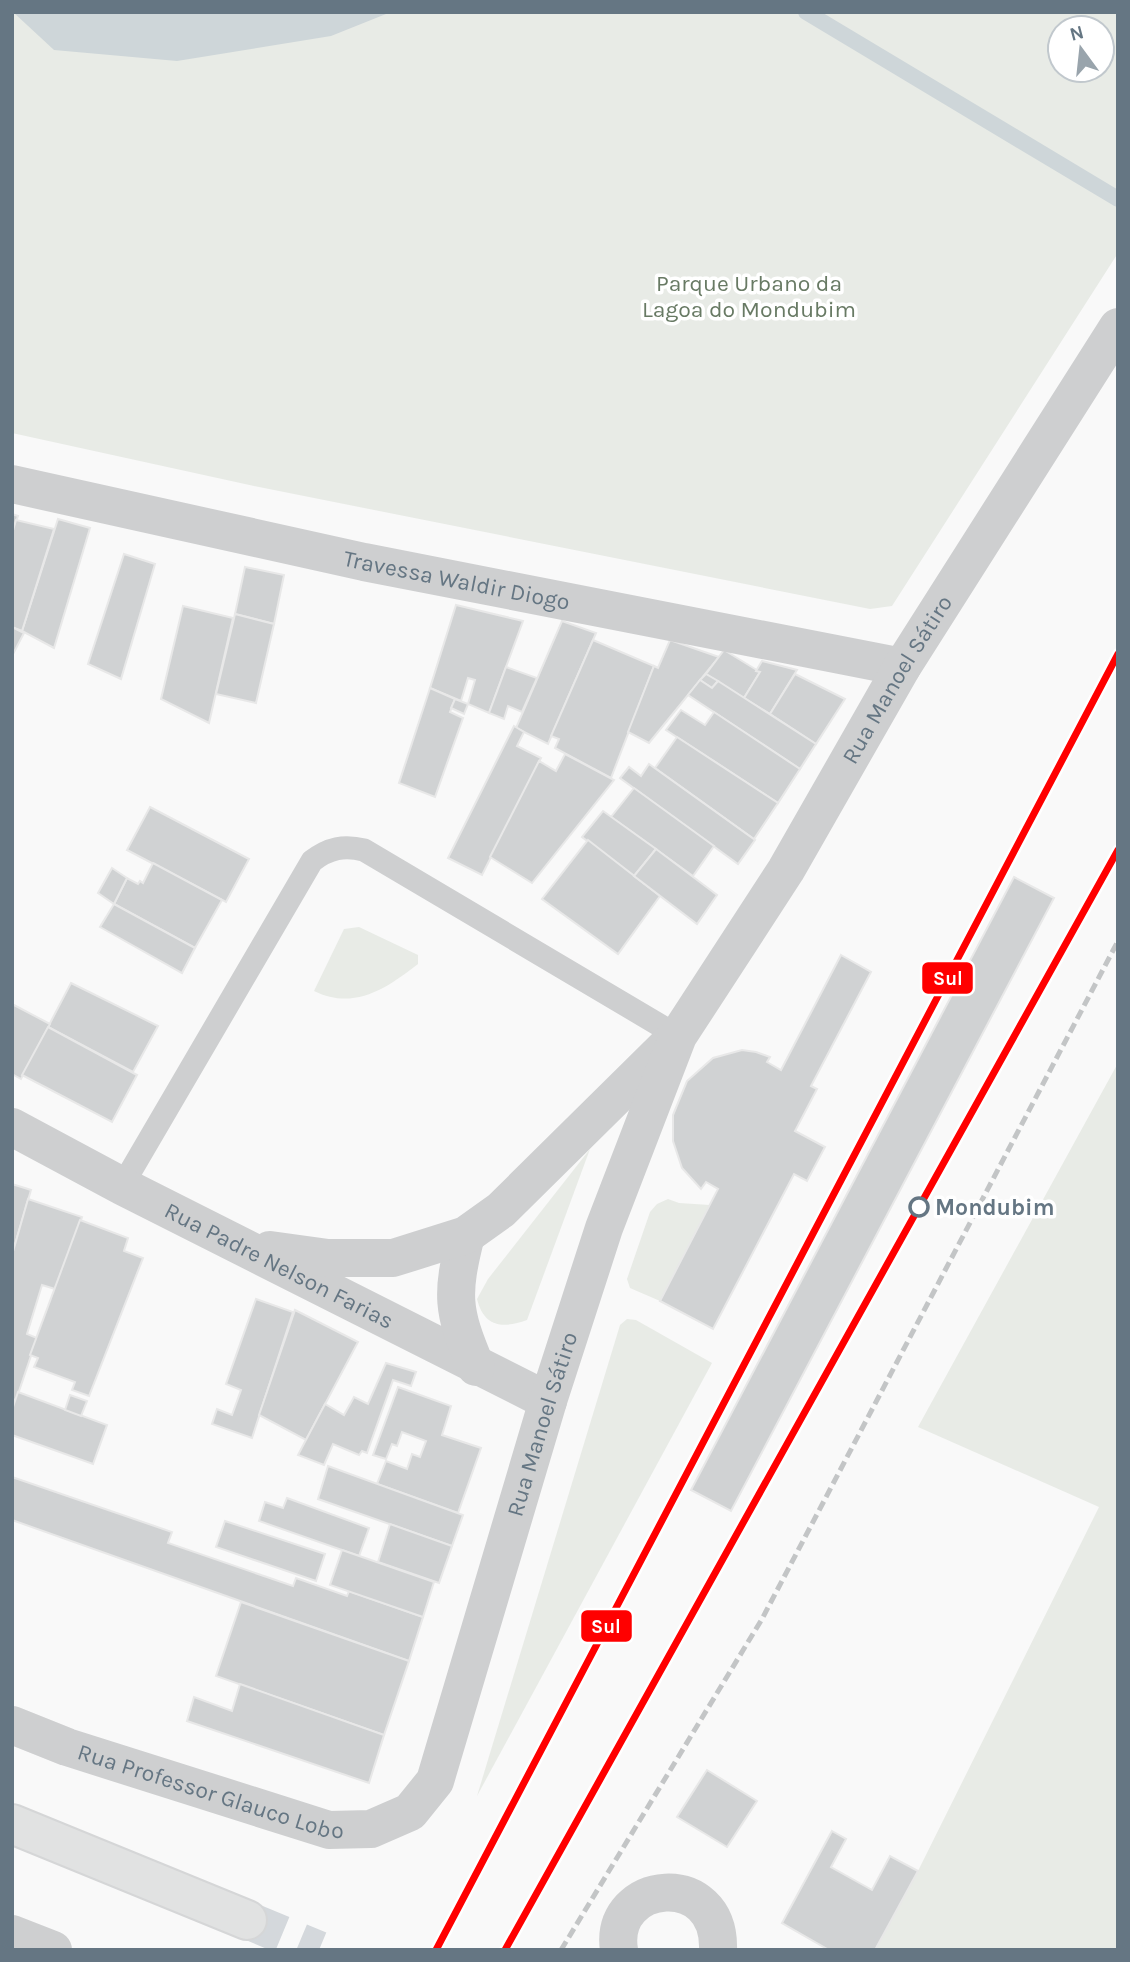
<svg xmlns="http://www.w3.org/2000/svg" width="1130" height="1962" viewBox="0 0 1130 1962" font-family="Karla,sans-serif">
<rect width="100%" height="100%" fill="#f9f9f9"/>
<g fill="#e8ebe6" fill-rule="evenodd">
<path d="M12 12H1118V253L892 606 870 609 254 486 12 433ZM1060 28H1102V70H1060Z"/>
<path d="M359 927 418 955V964C387 988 354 1011 314 991L344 929Z"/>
<path d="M1118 1063V1950H875L918 1871 1099 1507 918 1427Z"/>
<path d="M590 1149 527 1320C502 1329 484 1327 477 1299L488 1279Z"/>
<path d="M668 1199 679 1203 710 1205 660 1301 630 1288 627 1279 650 1212 657 1204Z"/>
<path d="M627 1319 636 1320 712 1363 477 1796 620 1325Z"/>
</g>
<path fill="#ced6d9" d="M13 12H391L331 36 177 61 54 50Z"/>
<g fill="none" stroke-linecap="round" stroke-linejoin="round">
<path stroke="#ced6d9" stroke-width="16" d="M806 12 1118 199"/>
</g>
<g fill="#d0d2d3" stroke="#e8e8e8" stroke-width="2">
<path d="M12 514 18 516 12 534Z"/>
<path d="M58 519 90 528 54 648 22 631Z"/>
<path d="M16 520 54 529 22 631 12 627V534Z"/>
<path d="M124 554 155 564 121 679 88 664Z"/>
<path d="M245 567 284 575 274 624 235 614Z"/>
<path d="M456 605 523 621 489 713 468 704 475 680 468 678 461 701 430 688Z"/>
<path d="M183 606 233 618 209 723 161 699Z"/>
<path d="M235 614 274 624 256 703 216 694Z"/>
<path d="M562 621 596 633 548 744 516 728Z"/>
<path d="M12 627 24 633 12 656Z"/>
<path d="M593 640 654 666 611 778 555 748 559 739 551 736Z"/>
<path d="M670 640 719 657 649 743 628 732 654 666 658 668Z"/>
<path d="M724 650 760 672 744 698 706 674Z"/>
<path d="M762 661 797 670 770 714 744 698 760 672 756 671Z"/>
<path d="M506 667 537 678 522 712 508 706 504 719 489 713Z"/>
<path d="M706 674 718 681 712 688 700 680Z"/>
<path d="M795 674 845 699 816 744 770 714Z"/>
<path d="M700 680 712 688 718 681 816 744 800 769 688 695Z"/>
<path d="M430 688 455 699 450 712 463 718 435 797 399 783Z"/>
<path d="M455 699 468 704 464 714 451 708Z"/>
<path d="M681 710 705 725 714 712 800 769 778 803 666 730Z"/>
<path d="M514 726 524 732 517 746 541 758 482 875 448 858Z"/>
<path d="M677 737 778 803 754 839 655 768Z"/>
<path d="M565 754 614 780 532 883 490 857 539 761 556 771Z"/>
<path d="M649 764 755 840 738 864 620 778 629 767 641 776Z"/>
<path d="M634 788 714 846 693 876 611 817Z"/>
<path d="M150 807 249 859 226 902 127 850Z"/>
<path d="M603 811 656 849 634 876 582 837Z"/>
<path d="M588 840 660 896 618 954 542 899Z"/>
<path d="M656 849 717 895 697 924 634 876Z"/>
<path d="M153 863 222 900 195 948 114 904 127 878 138 884 140 881 143 883Z"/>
<path d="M112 868 127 878 114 904 98 893Z"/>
<path d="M1014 877 1054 898 731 1511 691 1490Z"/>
<path d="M114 904 195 948 182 973 100 927Z"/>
<path d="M841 955 871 972 811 1086 817 1089 795 1131 825 1147 807 1181 794 1174 713 1329 660 1301 718 1189 706 1182 701 1189 682 1168 673 1141V1115L687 1081 713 1058 742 1050 756 1052 770 1057 767 1062 781 1070Z"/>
<path d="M71 983 158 1026 133 1072 48 1027Z"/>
<path d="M12 1004 50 1024 21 1079 12 1074Z"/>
<path d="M48 1027 137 1075 112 1122 22 1075Z"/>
<path d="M12 1184 31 1190 12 1255Z"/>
<path d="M28 1199 82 1217 55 1289 42 1285 27 1334 37 1338 16 1400 12 1399V1255Z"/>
<path d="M80 1220 128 1238 124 1251 143 1258 89 1396 72 1390 75 1382 34 1367 38 1358 30 1355Z"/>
<path d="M256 1299 293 1312 252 1438 212 1424 217 1409 232 1415 241 1390 226 1384Z"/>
<path d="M295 1310 358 1342 306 1440 259 1415Z"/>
<path d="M386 1363 416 1372 411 1386 393 1380 367 1453 362 1451 359 1455 333 1444 324 1465 298 1455 325 1404 344 1415 354 1397 368 1404Z"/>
<path d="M398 1387 451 1406 442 1435 481 1448 458 1513 377 1484 386 1461 407 1469 412 1454 420 1457 426 1441 402 1432 397 1446 392 1444 386 1459 373 1455Z"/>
<path d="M18 1392 107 1425 93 1464 12 1435V1410Z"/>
<path d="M70 1395 87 1401 81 1416 65 1410Z"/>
<path d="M328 1466 463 1515 452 1546 318 1499Z"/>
<path d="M12 1477 172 1532 168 1543 293 1586 296 1578 347 1596 349 1591 423 1617 409 1661 12 1520Z"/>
<path d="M287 1498 369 1528 359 1556 259 1521 265 1502 283 1508Z"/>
<path d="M225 1521 325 1554 316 1581 216 1547Z"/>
<path d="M390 1524 452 1546 439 1583 378 1562Z"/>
<path d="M342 1550 434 1582 423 1617 330 1585Z"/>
<path d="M241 1602 409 1661 384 1735 216 1676Z"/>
<path d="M240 1684 384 1735 369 1783 187 1721 194 1697 232 1711Z"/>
<path d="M707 1770 757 1801 727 1847 677 1817Z"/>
<path d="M832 1831 846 1839 831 1867 872 1890 890 1856 918 1871 875 1950H829L782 1923Z"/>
</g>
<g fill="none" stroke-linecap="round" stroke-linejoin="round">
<path stroke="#d4d8dc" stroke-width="38" stroke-dasharray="38 19" stroke-linecap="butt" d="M247 1920 319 1950"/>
<defs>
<path id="primary" d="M12 1824 247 1920"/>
</defs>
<use href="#primary" stroke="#d5d6d7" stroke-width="42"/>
<path stroke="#cecfd0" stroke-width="23" d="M122 1186 312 861C329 848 344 845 364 850L678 1036"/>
<g stroke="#cecfd0" stroke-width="38">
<path id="s1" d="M12 484 364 562 902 667"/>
<path id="s2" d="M12 1127 122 1186 548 1401"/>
<path d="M466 1235C451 1295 452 1310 476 1367"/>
<path d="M270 1250 328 1258H393L466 1235 501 1210 669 1044"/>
<path id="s3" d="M12 1725 67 1747 329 1830 371 1829 410 1812 435 1781 548 1401 604 1228 678 1036 786 870 902 667 1118 327"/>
<path d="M12 1934 53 1950"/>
<path d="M619 1950C608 1879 721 1868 718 1950"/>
</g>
<use href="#primary" stroke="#e1e2e2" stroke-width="38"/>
<path stroke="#c3c5c6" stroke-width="5" stroke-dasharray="10 5" stroke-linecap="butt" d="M561 1950 762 1619 1118 941"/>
<defs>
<g id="metro-1">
<path d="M436 1950 1118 654"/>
<path d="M505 1950 1118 850"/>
</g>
</defs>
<use href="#metro-1" stroke="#fff" stroke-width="12"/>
<use href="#metro-1" stroke="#f00" stroke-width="7"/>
</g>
<circle fill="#fff" stroke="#657683" stroke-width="3.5" cx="919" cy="1207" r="9"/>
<g text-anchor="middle" stroke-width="7" stroke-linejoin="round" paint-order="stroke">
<g font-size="23" fill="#687a64" stroke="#fff">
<text x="749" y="291">Parque Urbano da<tspan x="749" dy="26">Lagoa do Mondubim</tspan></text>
</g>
<g font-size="23" fill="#657683" stroke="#fff">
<text dy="8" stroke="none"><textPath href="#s1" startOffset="455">Travessa Waldir Diogo</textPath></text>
<text dy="8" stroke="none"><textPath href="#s3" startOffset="1661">Rua Manoel Sátiro</textPath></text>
<text dy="8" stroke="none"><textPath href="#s2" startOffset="301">Rua Padre Nelson Farias</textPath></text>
<text dy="8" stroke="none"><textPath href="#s3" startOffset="831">Rua Manoel Sátiro</textPath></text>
<text dy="8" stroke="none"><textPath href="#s3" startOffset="210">Rua Professor Glauco Lobo</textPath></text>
</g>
<g font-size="23" font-weight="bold" fill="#657683" stroke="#fff" text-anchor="start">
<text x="935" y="1215">Mondubim</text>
</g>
</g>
<g stroke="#fff" stroke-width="2.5">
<rect x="921" y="961" width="53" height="34" rx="7" fill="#f00"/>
<rect x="580" y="1609" width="53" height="34" rx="7" fill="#f00"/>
</g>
<g font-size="19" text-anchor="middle" font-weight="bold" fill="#fff">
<text x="948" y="985">Sul</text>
<text x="606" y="1633">Sul</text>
</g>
<rect width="1130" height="1962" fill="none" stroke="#657683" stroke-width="28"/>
<g transform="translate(1081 49) rotate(345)"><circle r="33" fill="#ffffff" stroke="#c1c8cd" stroke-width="2"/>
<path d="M0-5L12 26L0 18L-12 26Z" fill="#99a4ac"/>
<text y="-10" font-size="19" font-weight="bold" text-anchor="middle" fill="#657683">N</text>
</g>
</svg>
